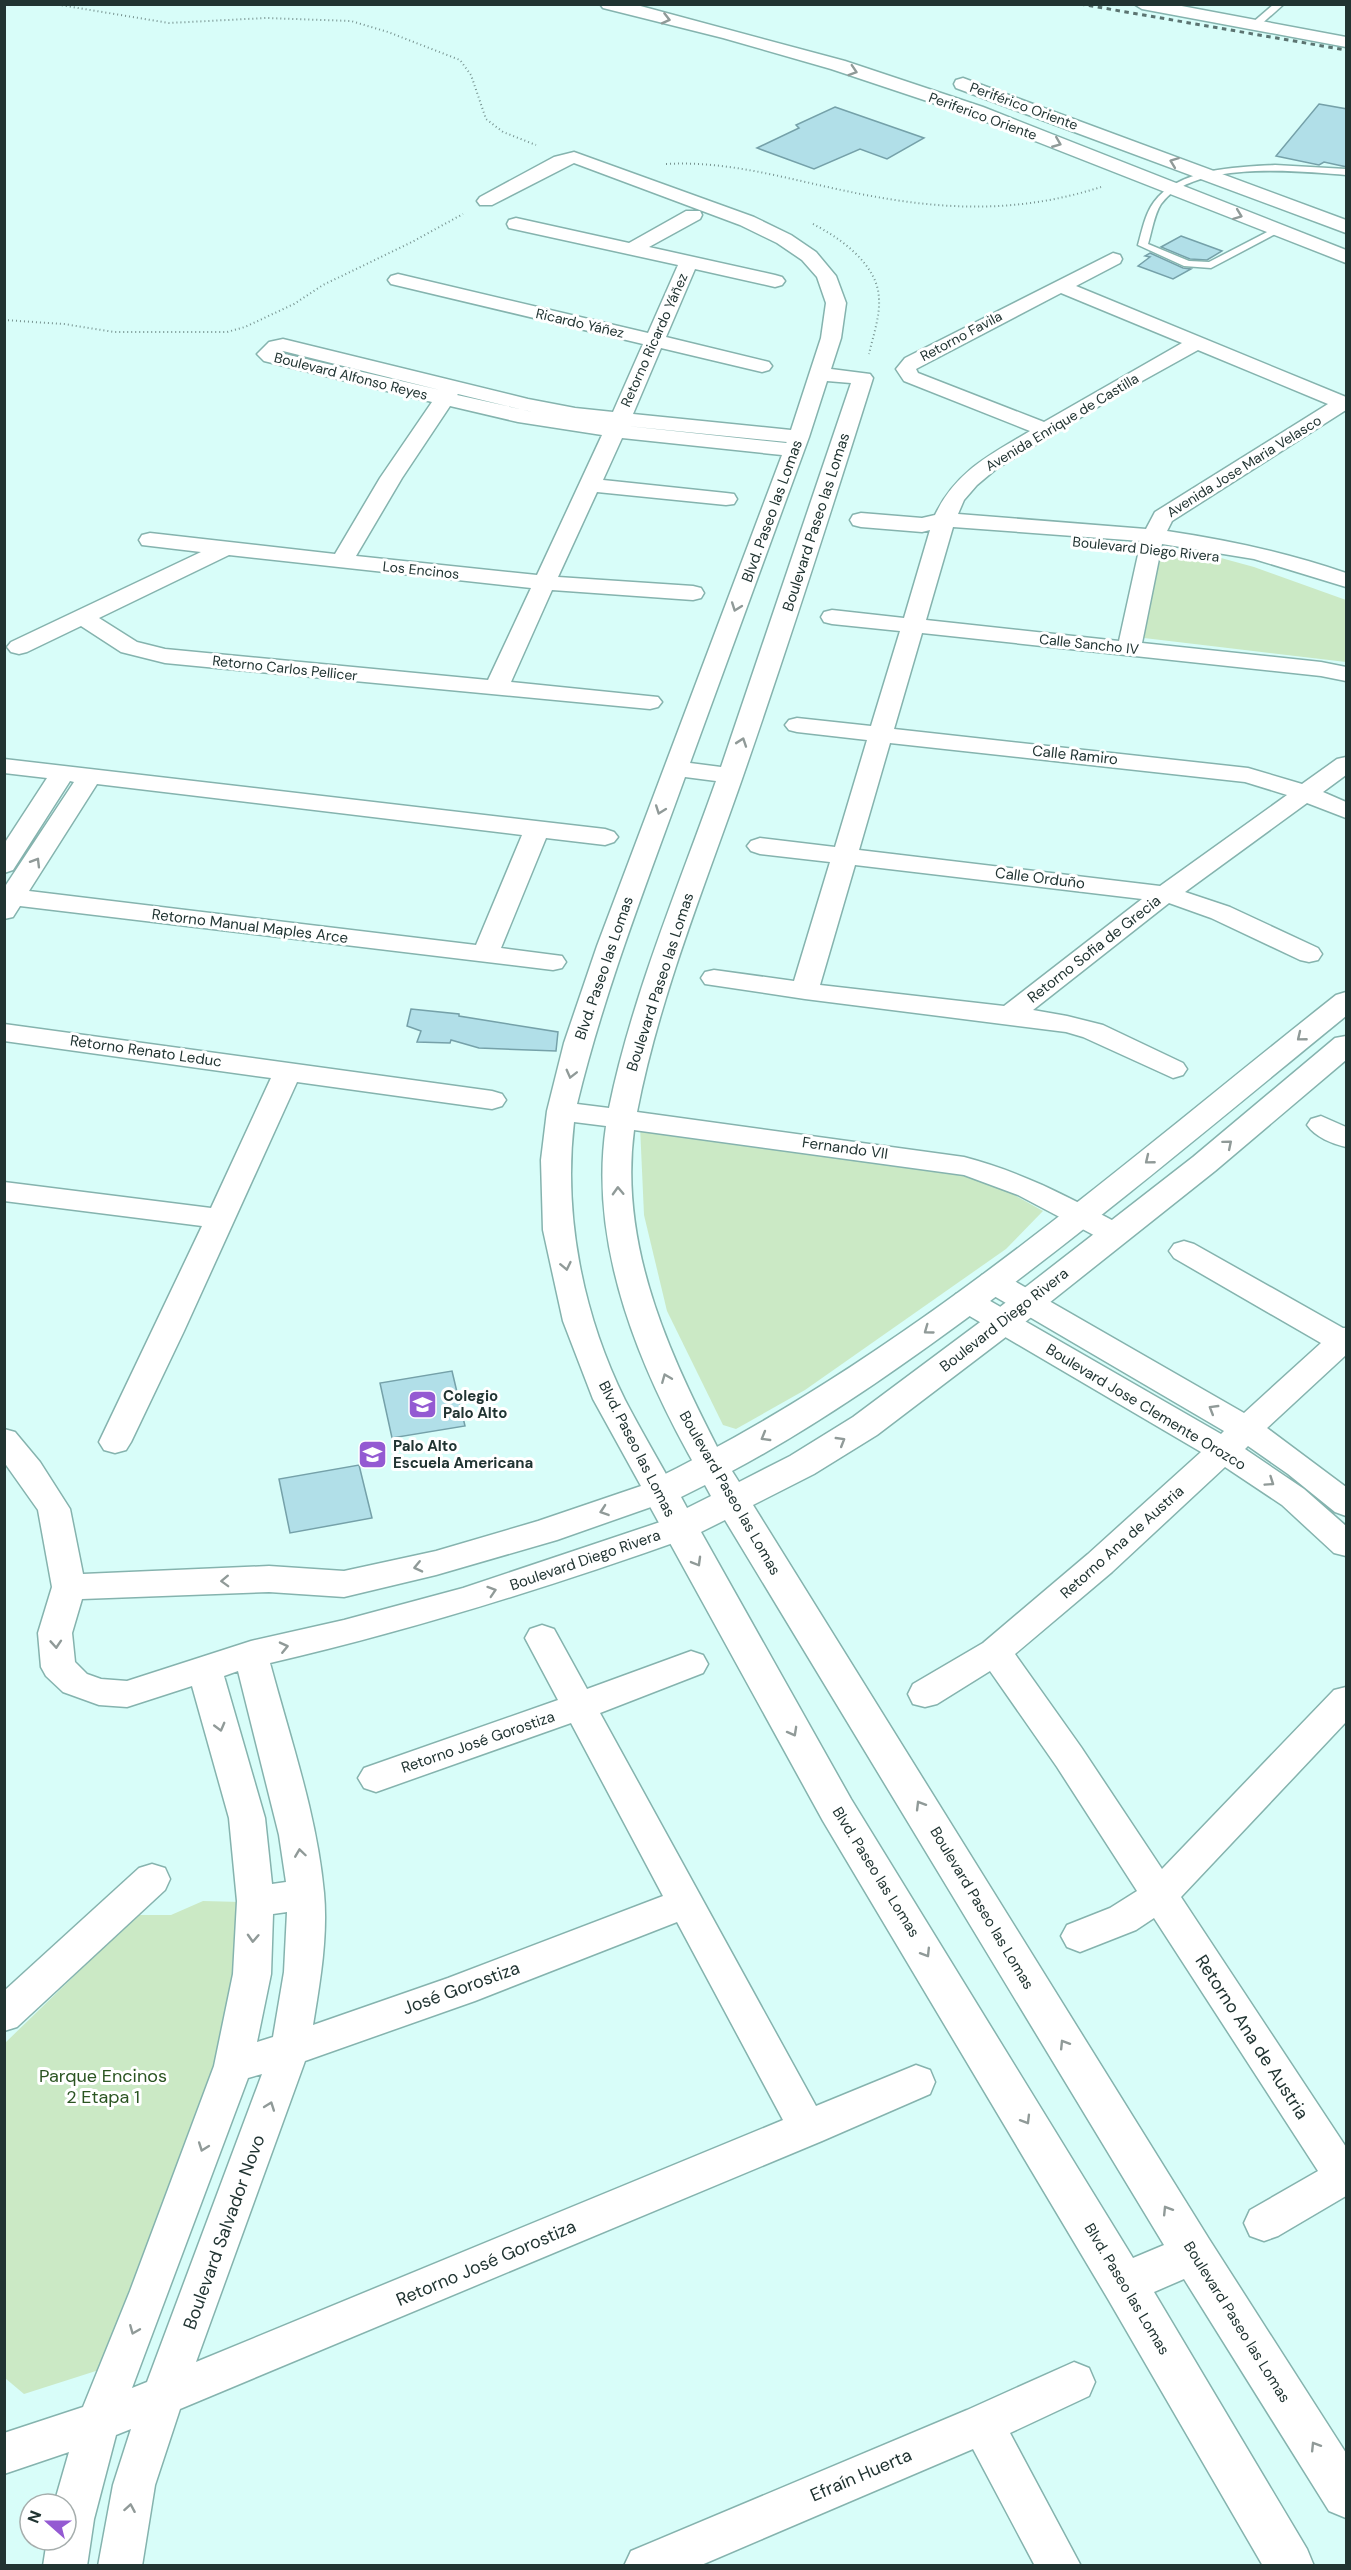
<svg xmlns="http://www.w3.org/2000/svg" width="1351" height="2570" viewBox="0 0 1351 2570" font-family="'DM Sans',sans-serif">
<rect width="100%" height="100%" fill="#d8fdf9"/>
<g fill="#cbe9c5">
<path d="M1160 550 1221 558 1254 567 1346 600V662L1144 638Z"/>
<path d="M640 1126 980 1176 1043 1211 1006 1249 805 1390 736 1429 723 1425 667 1311 644 1215Z"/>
<path d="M203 1901 241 1902V1938L216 2062 141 2273 99 2370 24 2394 5 2378V2043L137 1915H171Z"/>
</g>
<g fill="#b1dfe8" stroke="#75a1a9" stroke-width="1.5">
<path d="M1319 104 1347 109V167L1324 162 1319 165 1276 156Z"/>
<path d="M835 107 924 138 887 159 860 149 814 169 757 148 799 128 796 125Z"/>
<path d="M1181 236 1222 251 1207 260 1190 259 1161 247Z"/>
<path d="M1150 253 1183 268 1191 269 1173 279 1138 266 1150 257 1145 256Z"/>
<path d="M411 1009 459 1014V1016L558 1032 556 1051 479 1048 451 1040 450 1043 417 1042 421 1031 407 1026Z"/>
<path d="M452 1371 465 1426 392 1438 380 1383Z"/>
<path d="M359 1465 372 1518 290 1533 279 1479Z"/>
</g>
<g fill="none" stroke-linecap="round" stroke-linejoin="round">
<defs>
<g id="lane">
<path d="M1274 4H1284L1258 27H1252V23Z"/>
<path d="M1275 165 1346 169V175C1299 171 1193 160 1161 204 1154 215 1152 231 1148 244L1189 261 1209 262 1275 228 1283 230 1211 268 1184 266 1138 245C1142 231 1145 214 1154 202 1179 168 1237 167 1275 165Z"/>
</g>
<g id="street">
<path d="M1134 4H1171L1346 37V47L1142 9Z"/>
<path d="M574 152 754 217 791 235 816 252 836 276 846 303 841 338 831 369 870 374 873 378C831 512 788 646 742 779 704 888 659 998 637 1112L964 1157C1025 1173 1070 1198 1125 1227L1130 1234 1125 1241 1115 1244 1105 1241 1018 1195 964 1175 634 1130C618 1251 674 1364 728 1468L723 1476 712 1480 701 1476C641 1372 588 1248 606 1126L574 1122C563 1216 583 1315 625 1400 641 1431 659 1461 676 1492L671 1500 557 1540 436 1575 344 1597 269 1592 82 1599 72 1633 75 1662 87 1674 101 1679 127 1681 251 1641 344 1620 463 1588 678 1516 690 1519 694 1528 690 1537C552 1586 413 1630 270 1663 290 1738 317 1815 324 1893 328 1936 320 1983 313 2025L448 1978 663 1896 571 1723 376 1792 364 1788 358 1778 364 1768 558 1700 525 1638 530 1629 542 1625 554 1629 587 1689 691 1651 703 1655 708 1664 703 1673 600 1713 816 2106 916 2065 930 2070 935 2082 930 2094 822 2141 180 2409 155 2485 142 2566H98L113 2485 131 2429 116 2435 94 2519 87 2566H43L47 2540H66V2504H54L69 2452 4 2474V2433L83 2407 130 2291 214 2066 233 1974 237 1901 229 1818 192 1686 127 1707 99 1705 63 1692 46 1676 41 1667 38 1633 52 1587 38 1510 4 1462V1429L15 1432 40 1462 70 1509 83 1574 269 1566 344 1571 436 1551 538 1521 641 1486 593 1399 563 1321 543 1230 541 1160 547 1111 564 1043 597 946 782 455 622 438 603 480 726 493 734 494 737 499 734 504 726 505 597 492 558 577 693 586 701 588 704 593 701 598 693 600 552 590 511 682 658 697 662 702 658 707 650 709 165 663 121 652 81 626 27 652 19 654 11 652 7 647 11 642 201 552 142 545 139 540 142 535 150 533 335 554 380 478 432 402 264 361 257 354 269 342 283 339 528 399 575 408 613 412 643 344 391 284 388 280 391 276 398 274 648 333 678 265 509 228 507 224 509 220 516 218 629 243 686 211H700L702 215 700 219 649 247 775 275 782 277 785 281 782 285 775 287 695 269 666 337 769 362 772 366 769 370 762 372 661 348 633 414 791 430 821 338 826 303 817 277 802 260 777 243 740 225 574 163 492 205H480L477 201 480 197 554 157ZM282 351H283L440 390 280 353ZM827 381 851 383 721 767 690 763 809 437ZM458 394 528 411 533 412 457 395ZM450 406 518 422 602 435 537 575 356 556 402 478ZM627 426 787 442 786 443ZM229 555 531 588 488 680 165 649 137 642 99 618ZM685 777 716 781C678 888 632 996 609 1108L577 1104C604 992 646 885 685 777ZM238 1671 279 1835 286 1882 272 1884 265 1818 224 1676ZM287 1912 284 1972 273 2037 257 2042 271 1974 273 1914ZM677 1922 783 2120 196 2362 305 2061 475 2001ZM262 2074 147 2382 132 2388 248 2078Z"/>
<path d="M1113 253 1120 255 1122 259 1120 263 1076 286 1346 397V410L1172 521 1167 531C1228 540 1288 553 1346 573V587L1254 559 1162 544 1142 643 1321 662 1346 667V681L1321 676 922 633 894 729 1248 768 1302 784 1337 759 1346 757V775L1323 792 1346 802V818L1307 803 1185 892 1230 907 1318 948 1322 954 1318 960 1309 962 1300 960 1211 918 1169 903 1033 1010 1067 1016 1103 1025 1183 1063 1187 1069 1183 1075 1173 1078 1083 1037 1066 1032 805 999 705 984 701 978 705 972 714 970 794 981 830 862 760 854 751 851 747 846 751 841 760 838 835 847 867 740 797 732 789 730 785 725 789 720 797 718 871 726 900 631 832 624 824 622 821 617 824 612 832 610 904 618 930 530 922 532 861 527 853 525 850 520 853 515 861 513 922 518 935 515C956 471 990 455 1030 431L904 381 896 369 905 358ZM1061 293 1182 343 1044 422 918 373 916 369ZM1198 350 1328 404 1155 512 1146 529 958 514 964 500 977 485 996 469 1124 391ZM953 527 1141 541 1119 641 926 620ZM890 743 1245 782 1287 795 1160 886 859 850ZM855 865 1142 899 1004 1006 820 985Z"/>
<path d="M4 759 605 829 614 832 618 837 614 842 605 845 546 838 501 948 562 956 566 962 562 968 553 970 20 906 13 917 4 919V888L74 782 70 781 13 870 4 873V844L47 778 4 773ZM97 784 522 835 476 945 29 891Z"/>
<path d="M4 1024 492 1091 502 1094 506 1100 502 1106 492 1109 297 1082 184 1331 131 1442 126 1450 115 1453 104 1450 99 1442 202 1226 4 1201V1182L211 1208 271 1078 4 1041Z"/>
<path d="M1321 1116 1346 1127V1147C1333 1144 1315 1137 1307 1125L1311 1119Z"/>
<path d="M1184 1241 1194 1244 1343 1328H1346V1355L1267 1428 1346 1487V1516L1335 1512 1288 1474 1248 1446 1245 1449 1304 1489 1346 1526V1556L1334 1553 1282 1505 1225 1467 1112 1572 1015 1654 1081 1747 1162 1869 1334 1690 1346 1687V1722L1181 1897 1346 2147V2196L1278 2236 1264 2241 1250 2236 1244 2223 1250 2210 1318 2171 1154 1918 1136 1930 1080 1952 1067 1947 1061 1936 1067 1925 1110 1908 1137 1891 1057 1767 990 1671 937 1704 925 1707 913 1704 908 1694 913 1684 983 1643 1088 1554 1201 1452 956 1308 952 1301 956 1294 967 1291 978 1294 1221 1434 1224 1431 982 1289 978 1282 982 1275 993 1272 1004 1275 1244 1413 1321 1343 1174 1258 1169 1251 1174 1244Z"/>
<path d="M152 1864 165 1868 170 1879 165 1890 17 2027 4 2031V1991L139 1868Z"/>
<path d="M1074 2362 1089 2368 1095 2382 1089 2396 1010 2433 1081 2566H1035L973 2449 699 2566H624L631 2551 967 2410Z"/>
</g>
<path id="secondary" d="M1346 992V1016C1226 1114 1107 1214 982 1307 902 1366 820 1424 732 1471L739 1482 790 1456 853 1417 991 1314 1193 1157 1335 1038 1346 1036V1060L1215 1171 1015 1330 877 1435 814 1474 753 1505 1209 2239 1346 2453V2518L1329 2511 1184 2279 1154 2292 1307 2549 1314 2566H1263L1108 2299 823 1821 642 1492 647 1483C902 1360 1116 1169 1336 995ZM705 1485 711 1496 687 1508 681 1497ZM725 1520 1164 2245 1133 2258 851 1799 701 1532Z"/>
<g id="highway">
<path d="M600 4H633L845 61 983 107 1346 250V263L969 115 831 69 723 38 603 8Z"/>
<path d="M963 78 1346 220V233L956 88 954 84 956 80Z"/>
</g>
</defs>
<use href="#lane" stroke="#85b3ae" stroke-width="3"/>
<use href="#street" stroke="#85b3ae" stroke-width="3"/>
<use href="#secondary" stroke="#85b3ae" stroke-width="3"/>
<use href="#highway" stroke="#85b3ae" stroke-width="3"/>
<g stroke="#779390" stroke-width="2" stroke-dasharray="1 3" stroke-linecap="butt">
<path d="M54 4 169 23 266 18 351 21 388 32 460 60 471 75 486 119 503 132 536 145"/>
<path d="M666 164C720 161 770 174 823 186 920 208 1004 218 1101 187"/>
<path d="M813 224C840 238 878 264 879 299 880 317 873 336 869 354"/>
<path d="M4 320 64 324 114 332H227L245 327 294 304 323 285 410 243 463 214"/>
</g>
<use href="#lane" fill="#fff" fill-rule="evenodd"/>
<use href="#street" fill="#fff" fill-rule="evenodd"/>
<use href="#secondary" fill="#fff" fill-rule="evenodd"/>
<use href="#highway" fill="#fff" fill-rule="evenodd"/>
<path stroke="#5b7471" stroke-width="3" stroke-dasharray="4.5 4.5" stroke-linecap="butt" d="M1080 4 1346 50"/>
</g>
<defs><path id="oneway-chevron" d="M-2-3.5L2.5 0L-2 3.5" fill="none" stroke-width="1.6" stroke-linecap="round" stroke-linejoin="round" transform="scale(1.5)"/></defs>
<g stroke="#909a98">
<use href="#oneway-chevron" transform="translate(666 19) rotate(14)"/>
<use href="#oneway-chevron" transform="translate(853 71) rotate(18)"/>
<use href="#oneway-chevron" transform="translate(1057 143) rotate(22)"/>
<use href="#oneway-chevron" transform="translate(1174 162) rotate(-159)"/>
<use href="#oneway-chevron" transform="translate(1238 215) rotate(21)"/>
<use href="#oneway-chevron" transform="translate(736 607) rotate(110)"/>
<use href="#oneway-chevron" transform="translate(742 742) rotate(-71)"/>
<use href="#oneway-chevron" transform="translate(660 810) rotate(110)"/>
<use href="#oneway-chevron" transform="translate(36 862) rotate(-59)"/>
<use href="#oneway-chevron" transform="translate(1301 1037) rotate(141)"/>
<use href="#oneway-chevron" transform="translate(571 1074) rotate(104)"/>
<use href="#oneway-chevron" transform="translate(1228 1144) rotate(-40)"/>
<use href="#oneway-chevron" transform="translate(1149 1160) rotate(141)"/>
<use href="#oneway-chevron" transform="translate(618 1191) rotate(-92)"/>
<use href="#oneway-chevron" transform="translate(566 1266) rotate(78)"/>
<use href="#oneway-chevron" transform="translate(928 1330) rotate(144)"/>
<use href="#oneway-chevron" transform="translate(666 1378) rotate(-112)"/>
<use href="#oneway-chevron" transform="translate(1213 1409) rotate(-149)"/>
<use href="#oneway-chevron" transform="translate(765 1437) rotate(150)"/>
<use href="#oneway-chevron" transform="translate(841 1441) rotate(-31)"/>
<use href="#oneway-chevron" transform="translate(1270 1482) rotate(34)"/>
<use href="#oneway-chevron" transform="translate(604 1511) rotate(161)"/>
<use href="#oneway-chevron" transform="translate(697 1562) rotate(60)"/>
<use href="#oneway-chevron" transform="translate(418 1567) rotate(167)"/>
<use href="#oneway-chevron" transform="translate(225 1581) rotate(178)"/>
<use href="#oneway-chevron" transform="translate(492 1591) rotate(-18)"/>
<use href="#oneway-chevron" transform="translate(56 1644) rotate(86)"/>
<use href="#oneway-chevron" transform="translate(284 1647) rotate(-13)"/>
<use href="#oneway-chevron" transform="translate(220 1727) rotate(75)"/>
<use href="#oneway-chevron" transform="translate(793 1732) rotate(61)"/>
<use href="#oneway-chevron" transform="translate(920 1805) rotate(-121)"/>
<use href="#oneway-chevron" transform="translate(300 1853) rotate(-98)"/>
<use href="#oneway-chevron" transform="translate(253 1938) rotate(93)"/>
<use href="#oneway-chevron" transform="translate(926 1953) rotate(58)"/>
<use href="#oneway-chevron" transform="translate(1064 2044) rotate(-122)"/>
<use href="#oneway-chevron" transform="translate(270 2106) rotate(-70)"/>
<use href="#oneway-chevron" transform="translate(1026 2120) rotate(59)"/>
<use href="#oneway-chevron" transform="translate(203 2147) rotate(110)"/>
<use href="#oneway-chevron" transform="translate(1167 2210) rotate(-122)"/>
<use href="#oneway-chevron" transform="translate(134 2330) rotate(112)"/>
<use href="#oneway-chevron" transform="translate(1315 2446) rotate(-122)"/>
<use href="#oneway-chevron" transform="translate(130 2508) rotate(-80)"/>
</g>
<defs>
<symbol id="school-square" viewBox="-11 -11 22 22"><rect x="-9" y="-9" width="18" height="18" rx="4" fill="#945ad2" stroke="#fff"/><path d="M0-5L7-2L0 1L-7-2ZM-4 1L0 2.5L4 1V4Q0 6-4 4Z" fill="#fff"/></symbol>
</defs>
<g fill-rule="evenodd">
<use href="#school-square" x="406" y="1388" width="33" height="33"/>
<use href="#school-square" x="356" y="1438" width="33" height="33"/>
</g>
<g text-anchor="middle" stroke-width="6" stroke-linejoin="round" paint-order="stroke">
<g font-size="14" fill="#213432" stroke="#fff">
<text transform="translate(1024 106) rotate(20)" y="5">Periférico Oriente</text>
<text transform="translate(983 116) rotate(20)" y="5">Periferico Oriente</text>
<text transform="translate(580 323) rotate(13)" y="5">Ricardo Yáñez</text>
<text transform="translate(961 336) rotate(-28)" y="5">Retorno Favila</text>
<text transform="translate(654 340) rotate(-66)" y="5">Retorno Ricardo Yáñez</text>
<text transform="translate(351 376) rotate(14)" y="5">Boulevard Alfonso Reyes</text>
<text transform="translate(1062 422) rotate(-31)" y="5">Avenida Enrique de Castilla</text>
<text transform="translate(1244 466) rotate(-32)" y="5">Avenida Jose Maria Velasco</text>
<text transform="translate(1146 549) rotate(6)" y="5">Boulevard Diego Rivera</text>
<text transform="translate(421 570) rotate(6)" y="5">Los Encinos</text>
<text transform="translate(1089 644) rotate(6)" y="5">Calle Sancho IV</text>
<text transform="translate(285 668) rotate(6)" y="5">Retorno Carlos Pellicer</text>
</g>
<g font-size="15" fill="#213432" stroke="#fff">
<text transform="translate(772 511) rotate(-70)" y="5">Blvd. Paseo las Lomas</text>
<text transform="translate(816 522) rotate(-72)" y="5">Boulevard Paseo las Lomas</text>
<text transform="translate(1075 755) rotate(6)" y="5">Calle Ramiro</text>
<text transform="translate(1040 878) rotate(7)" y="5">Calle Orduño</text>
<text transform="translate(250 926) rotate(7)" y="5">Retorno Manual Maples Arce</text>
<text transform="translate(1094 949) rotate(-38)" y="5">Retorno Sofia de Grecia</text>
<text transform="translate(604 968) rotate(-71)" y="5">Blvd. Paseo las Lomas</text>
<text transform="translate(660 982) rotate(-72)" y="5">Boulevard Paseo las Lomas</text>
<text transform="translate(146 1051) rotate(8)" y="5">Retorno Renato Leduc</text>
<text transform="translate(845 1148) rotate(8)" y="5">Fernando VII</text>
<text transform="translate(1004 1320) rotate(-38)" y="5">Boulevard Diego Rivera</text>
<text transform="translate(1146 1407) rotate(31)" y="5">Boulevard Jose Clemente Orozco</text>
<text transform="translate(637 1449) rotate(63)" y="5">Blvd. Paseo las Lomas</text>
<text transform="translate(730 1493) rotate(60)" y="5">Boulevard Paseo las Lomas</text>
<text transform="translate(1122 1542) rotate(-42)" y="5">Retorno Ana de Austria</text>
<text transform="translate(585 1560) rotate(-19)" y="5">Boulevard Diego Rivera</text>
<text transform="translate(478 1742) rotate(-19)" y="5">Retorno José Gorostiza</text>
<text transform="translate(876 1872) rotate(58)" y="5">Blvd. Paseo las Lomas</text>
<text transform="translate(982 1908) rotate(59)" y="5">Boulevard Paseo las Lomas</text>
<text transform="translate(1127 2289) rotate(59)" y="5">Blvd. Paseo las Lomas</text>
<text transform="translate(1237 2322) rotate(58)" y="5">Boulevard Paseo las Lomas</text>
</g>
<g font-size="15" font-weight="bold" fill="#213432" stroke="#fff" text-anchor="start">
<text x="443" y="1401">Colegio<tspan x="443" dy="17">Palo Alto</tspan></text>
<text x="393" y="1451">Palo Alto<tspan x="393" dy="17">Escuela Americana</tspan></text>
</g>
<g font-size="18" fill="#213432" stroke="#fff">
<text transform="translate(461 1988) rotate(-20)" y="6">José Gorostiza</text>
<text transform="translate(1252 2037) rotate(57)" y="6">Retorno Ana de Austria</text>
<text transform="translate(224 2232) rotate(-70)" y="6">Boulevard Salvador Novo</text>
<text transform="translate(486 2263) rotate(-23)" y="6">Retorno José Gorostiza</text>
<text transform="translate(861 2475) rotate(-23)" y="6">Efraín Huerta</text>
</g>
<g font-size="18" fill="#2a5421" stroke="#fff">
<text x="103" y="2082">Parque Encinos<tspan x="103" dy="21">2 Etapa 1</tspan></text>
</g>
</g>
<rect width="1351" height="2570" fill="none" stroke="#213432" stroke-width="12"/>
<g transform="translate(48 2522) rotate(291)"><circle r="28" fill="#ffffff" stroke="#a6aead" stroke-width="1.5"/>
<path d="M0-4.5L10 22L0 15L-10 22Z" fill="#945ad2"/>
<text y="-9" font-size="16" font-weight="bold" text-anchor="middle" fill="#213432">N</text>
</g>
</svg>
